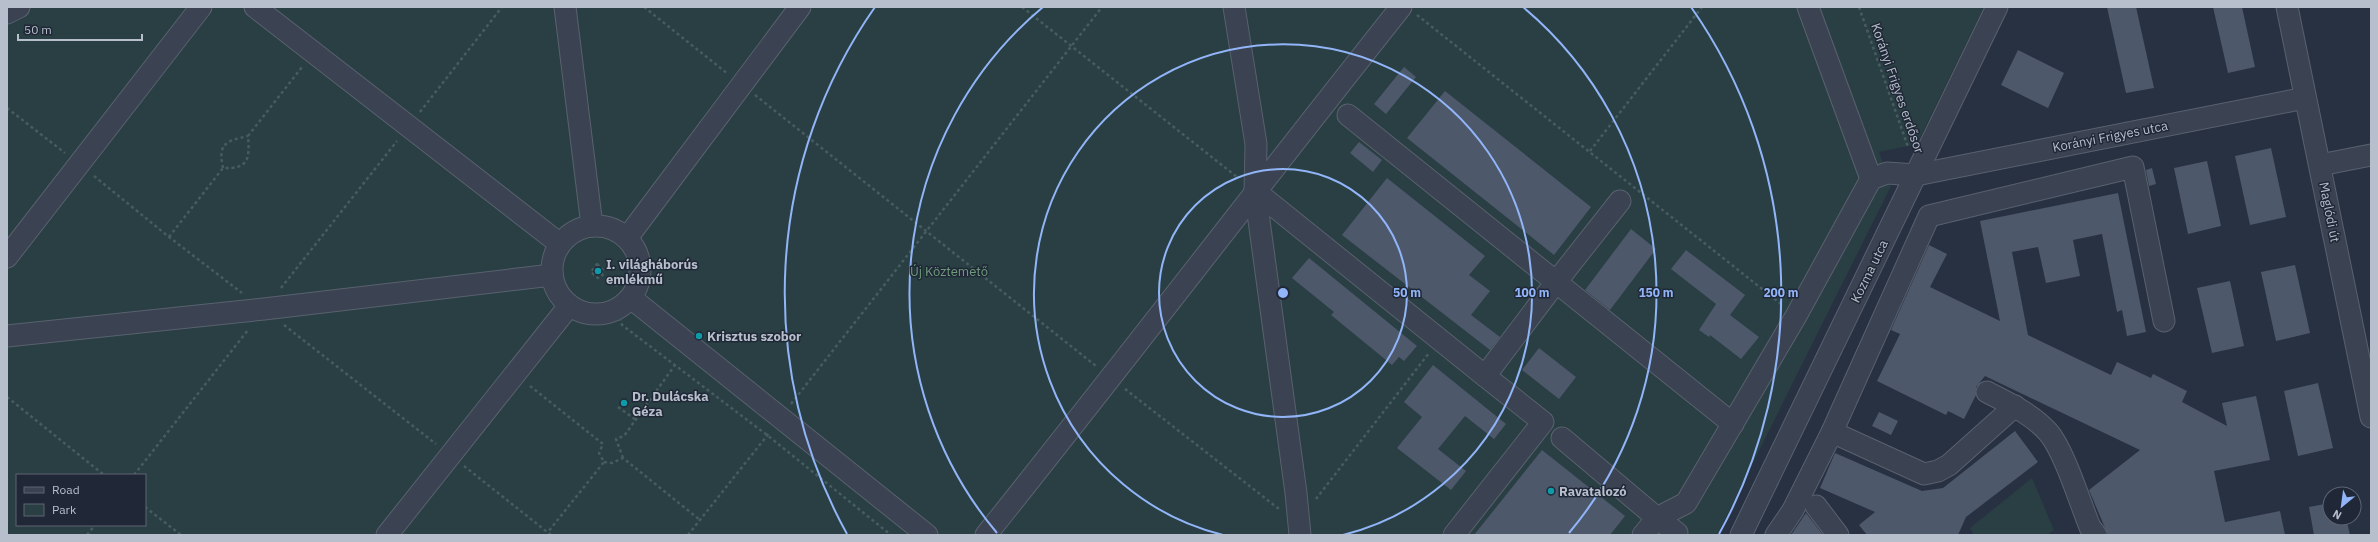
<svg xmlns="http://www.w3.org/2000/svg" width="2378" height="542" viewBox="0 0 2378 542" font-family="'IBM Plex Sans',sans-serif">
<rect width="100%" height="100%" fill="#273142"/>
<g fill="#293f43" fill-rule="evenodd">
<path d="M7 7H1984L1917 144 1879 152 1891 186 1717 535H7ZM17 475H145V525H17Z"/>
<path d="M2032 478 2054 530 2047 535H1974L1970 528Z"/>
</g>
<g fill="#4d586b">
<path d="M2107 7H2136L2154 88 2126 93Z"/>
<path d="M2213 7H2242L2255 67 2228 73Z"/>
<path d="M2018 50 2064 73 2048 108 2001 85Z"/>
<path d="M1404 67 1416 77 1386 114 1374 104Z"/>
<path d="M1445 91 1591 207 1554 255 1407 138Z"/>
<path d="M1359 142 1382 160 1373 172 1350 153Z"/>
<path d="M2271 148 2286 217 2250 225 2235 156Z"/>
<path d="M2207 161 2221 226 2188 234 2174 168Z"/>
<path d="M2152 168 2156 184 2149 186 2146 170Z"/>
<path d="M1387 178 1485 256 1469 275 1490 291 1471 315 1500 337 1490 350 1342 235Z"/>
<path d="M2118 193 2146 332 2127 336 2122 310 2117 312 2102 234 2073 240 2080 276 2046 283 2038 247 2012 252 2028 335 2111 375 2117 362 2151 378 2153 374 2187 391 2182 402 2227 426 2222 403 2256 396 2270 460 2214 471 2225 522 2280 511 2285 535H2108L2089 490 2140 450 1985 376 1976 387V395L1964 419 1948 411 1946 415 1877 381 1900 334 1891 330 1929 245 1947 254 1930 287 2000 321 1980 221Z"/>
<path d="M1631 229 1656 249 1610 310 1585 290Z"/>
<path d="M1686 250 1745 295 1730 315 1759 337 1741 359 1710 335 1709 337 1699 330 1716 304 1671 269Z"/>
<path d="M1309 258 1417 346 1404 361 1399 357 1392 365 1331 315 1334 312 1292 278Z"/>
<path d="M2295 265 2310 333 2276 341 2261 272Z"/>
<path d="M2230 281 2244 346 2212 353 2197 288Z"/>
<path d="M1539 348 1576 377 1559 399 1522 370Z"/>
<path d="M1433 365 1506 424 1494 439 1465 416 1438 449 1466 471 1451 490 1397 448 1422 417 1404 402Z"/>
<path d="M2318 383 2333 448 2298 456 2284 391Z"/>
<path d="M1879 412 1898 421 1891 435 1872 426Z"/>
<path d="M2015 431 2038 462 1966 517 1958 535H1867L1859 525 1875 512 1820 488 1835 453 1922 491 1943 488Z"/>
<path d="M1542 450 1625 516 1610 535H1474Z"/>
<path d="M2330 503V518H2346L2350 535H2314L2309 507Z"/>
<path d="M1806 513 1823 535H1791Z"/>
</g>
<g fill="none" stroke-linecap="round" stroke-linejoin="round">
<defs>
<g id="minor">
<path d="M255 7 560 244"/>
<path d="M565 7 592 226"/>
<path d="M1234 7 1256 144 1255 191 1296 493 1300 535"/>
<path d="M2287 7 2371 417"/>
<path d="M7 13 19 7"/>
<path d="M1348 115 1556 282 1485 376 1543 422 1454 535"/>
<path d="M2320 165 2371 155"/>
<path d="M1871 179 1887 173 1916 175 2305 98"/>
<path d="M1255 191 1485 376"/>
<path d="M1620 201 1556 282 1733 424"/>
<circle cx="596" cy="270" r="44"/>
<path d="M627 238 800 7"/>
<path d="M7 257 201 7"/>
<path d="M631 298 927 535"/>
<path d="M7 336 264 309 552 275"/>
<path d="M1987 392C2008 403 2032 414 2048 432 2064 450 2080 503 2090 527L2096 535"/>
<path d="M1832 432 1924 474 1938 471 1949 465 2015 406"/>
<path d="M1562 438 1657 518 1643 535"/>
<path d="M1816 506 1838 535"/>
<path d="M387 535 569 306"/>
<path d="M986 535C1126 360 1262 182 1401 7"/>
<path d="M1676 535 1677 533 1657 518 1686 503 1796 316 1871 179 1808 7"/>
<path d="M1741 535 1997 7"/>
<path d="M1776 535 1793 510 1832 432 1929 216 2133 167 2164 321"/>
</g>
</defs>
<use href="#minor" stroke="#59616f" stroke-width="23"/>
<g stroke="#475c60" stroke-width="2.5" stroke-dasharray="3 3" stroke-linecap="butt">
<path d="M644 7 728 74"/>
<path d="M1022 7 1237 177"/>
<path d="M1859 7 1908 147"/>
<path d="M1417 15 1781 304"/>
<path d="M755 95 1096 366"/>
<path d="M7 108 65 153"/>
<path d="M420 112 502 7"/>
<path d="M1590 151 1702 7"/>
<path d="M223 168 221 157 223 146 232 140 248 136"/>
<path d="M94 176 169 237 242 293"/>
<path d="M169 237 223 168C248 169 250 160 248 136L302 67"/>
<path d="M597 264 604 271 598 278 591 272Z"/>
<path d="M601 274 617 286"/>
<path d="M281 288 397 141"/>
<path d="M618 312 622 325 767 435 891 535"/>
<path d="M284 325 436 444"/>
<path d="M530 386 603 444 599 453 604 462 548 532"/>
<path d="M1125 389 1279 509"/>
<path d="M7 397 104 475"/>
<path d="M791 404 1102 7"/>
<path d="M618 407 636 420"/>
<path d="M623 458 616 439 624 436 675 365"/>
<path d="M604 462 612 463 623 458 700 520"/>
<path d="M464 466 551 535"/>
<path d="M134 475 248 330"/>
<path d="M1316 499 1429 353"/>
<path d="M145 507 181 535"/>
<path d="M87 535 95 525"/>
<path d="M688 535 770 432"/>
</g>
<use href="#minor" stroke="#3b4352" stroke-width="21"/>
</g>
<g fill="none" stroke="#91b5f8" stroke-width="2">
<circle cx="1283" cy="293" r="124"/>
<path d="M1223 535A249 249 0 1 1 1343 535"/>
<path d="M997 533A373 373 0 0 1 1043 7M1523 7A373 373 0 0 1 1569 533"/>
<path d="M847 534A498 498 0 0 1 875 7M1691 7A498 498 0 0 1 1719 534"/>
</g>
<g fill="#0f9aa8" stroke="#202837" stroke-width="1.5">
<circle cx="598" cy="271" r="4"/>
<circle cx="699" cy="336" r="4"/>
<circle cx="624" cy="403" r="4"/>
<circle cx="1551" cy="491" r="4"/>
</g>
<g text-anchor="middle" stroke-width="3" stroke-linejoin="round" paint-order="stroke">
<g font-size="13" fill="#b8bfcc" stroke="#202837">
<text transform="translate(1898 88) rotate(71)" y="5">Korányi Frigyes erdősor</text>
<text transform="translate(2110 136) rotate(-11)" y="5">Korányi Frigyes utca</text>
<text transform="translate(2330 212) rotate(79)" y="5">Maglódi út</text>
<text transform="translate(1869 271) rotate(-64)" y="5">Kozma utca</text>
</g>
<g font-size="13" font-weight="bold" fill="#b8bfcc" stroke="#202837" text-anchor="start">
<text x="606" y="269">I. világháborús<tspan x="606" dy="15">emlékmű</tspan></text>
<text x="707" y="341">Krisztus szobor</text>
<text x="632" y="401">Dr. Dulácska<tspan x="632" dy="15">Géza</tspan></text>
<text x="1559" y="496">Ravatalozó</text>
</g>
<g font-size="13" fill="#6f9c7b" stroke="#202837">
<text x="949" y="276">Új Köztemető</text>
</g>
</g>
<circle cx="1283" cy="293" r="6" fill="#91b5f8" stroke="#202837" stroke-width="2"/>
<g font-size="12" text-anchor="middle" font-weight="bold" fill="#91b5f8" stroke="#202837" stroke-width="3" stroke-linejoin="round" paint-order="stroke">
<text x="1407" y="297">50 m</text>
<text x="1532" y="297">100 m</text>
<text x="1656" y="297">150 m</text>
<text x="1781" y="297">200 m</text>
</g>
<rect width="2378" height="542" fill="none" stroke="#b8bfcc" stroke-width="16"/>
<rect x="16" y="474" width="130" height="52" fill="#202837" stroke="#5d6473"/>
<rect x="24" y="487" width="20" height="6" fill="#3b4352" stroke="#5d6473"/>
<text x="52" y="494" font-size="12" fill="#b8bfcc">Road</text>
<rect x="24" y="504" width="20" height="12" fill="#293f43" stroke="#5d6473"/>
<text x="52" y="514" font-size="12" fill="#b8bfcc">Park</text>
<g transform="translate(2342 506) rotate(209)"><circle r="19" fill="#202837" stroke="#5d6473"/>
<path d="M0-3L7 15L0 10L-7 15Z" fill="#91b5f8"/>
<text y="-6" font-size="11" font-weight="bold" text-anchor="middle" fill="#b8bfcc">N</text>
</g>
<path d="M18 34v6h124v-6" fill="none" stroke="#b8bfcc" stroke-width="2"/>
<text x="24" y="34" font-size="12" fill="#b8bfcc" stroke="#202837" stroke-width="3" paint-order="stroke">50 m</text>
</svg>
